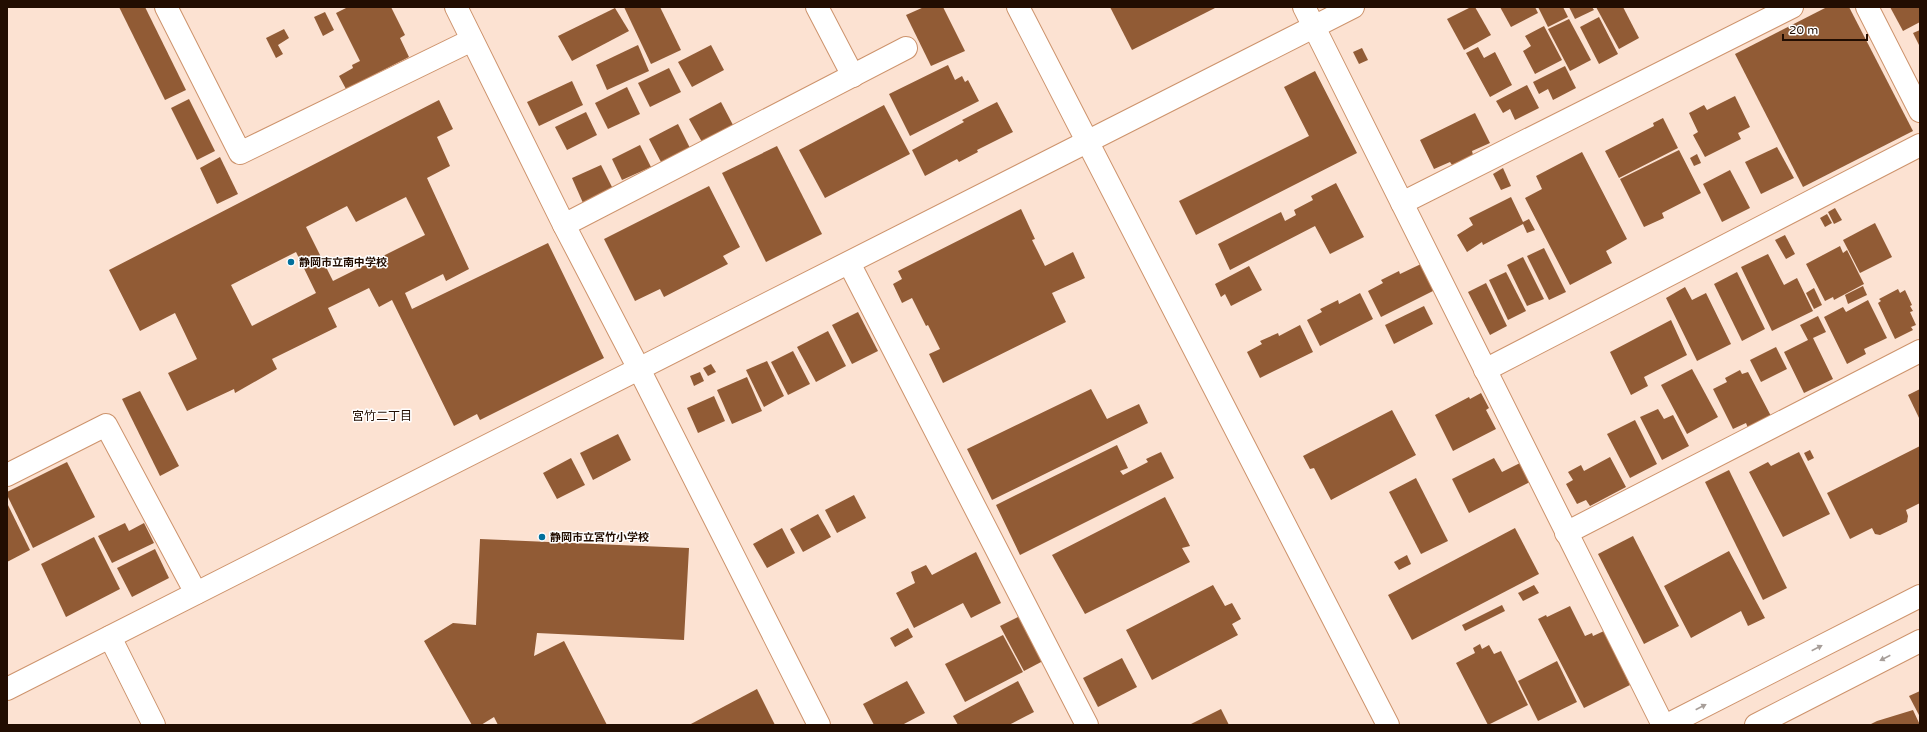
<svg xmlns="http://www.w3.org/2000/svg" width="1927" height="732" viewBox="0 0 1927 732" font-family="'Varela Round','Noto Sans JP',sans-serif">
<rect width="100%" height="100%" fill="#fce2d2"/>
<g fill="#915b35" fill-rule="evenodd">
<path d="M119 7H145L186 90 165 100Z"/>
<path d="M348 7H391L405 35 400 38 409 57 346 89 339 76 353 68 352 65 360 61 336 13Z"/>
<path d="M624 7H660L681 50 651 64Z"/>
<path d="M924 7H943L965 51 931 66 906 15Z"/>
<path d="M1110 7H1217L1132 50Z"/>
<path d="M1471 7H1475L1491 35 1464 50 1447 19Z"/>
<path d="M1500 7H1535L1538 13 1511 27Z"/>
<path d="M1538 7H1563L1568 17 1548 27Z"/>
<path d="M1569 7H1592L1594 10 1575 19Z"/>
<path d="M1596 7H1623L1639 38 1619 49Z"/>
<path d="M1827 7H1849L1913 131 1803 187 1735 54Z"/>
<path d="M1890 7H1920V22L1903 31Z"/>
<path d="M615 8 629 31 572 61 558 36Z"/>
<path d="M325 12 334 30 323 36 314 17Z"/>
<path d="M1599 17 1618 54 1599 64 1580 27Z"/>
<path d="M1569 19 1591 60 1570 71 1548 29Z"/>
<path d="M1544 26 1562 60 1535 74 1523 51 1531 46 1525 36Z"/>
<path d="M284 29 289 38 278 45 283 54 276 58 266 38Z"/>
<path d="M1920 30V47L1913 33Z"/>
<path d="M638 45 649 71 607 90 596 65Z"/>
<path d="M711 45 724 70 692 87 678 62Z"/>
<path d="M1478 47 1484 58 1495 52 1512 85 1490 97 1466 53Z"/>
<path d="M1362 48 1368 60 1359 64 1353 52Z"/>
<path d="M948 65 955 80 962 76 965 82 968 80 979 101 910 136 889 94Z"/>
<path d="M1565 66 1576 88 1553 100 1548 89 1539 94 1533 82Z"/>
<path d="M669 68 681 92 650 107 638 83Z"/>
<path d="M1315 71 1357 153 1196 235 1179 201 1309 136 1284 87Z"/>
<path d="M572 81 583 105 539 126 527 102Z"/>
<path d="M1527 85 1539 108 1515 120 1510 109 1503 113 1496 101Z"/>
<path d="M627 87 640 114 608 129 595 103Z"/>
<path d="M1735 96 1750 127 1738 133 1741 139 1705 157 1693 135 1698 132 1689 113 1704 105 1707 110Z"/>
<path d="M189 99 215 151 197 160 171 108Z"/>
<path d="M439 100 453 129 437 137 450 166 427 178 469 269 446 281 443 274 405 293 412 309 548 243 604 358 480 420 477 414 454 426 392 300 379 307 369 288 328 308 337 327 272 359 277 369 235 393 234 389 187 411 168 373 197 359 175 313 140 331 109 270ZM406 197 425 235 333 281 306 227 347 206 356 222ZM296 252 316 293 252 326 231 285Z"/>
<path d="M721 102 733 125 702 142 689 119Z"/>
<path d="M997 102 1013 132 977 150 978 152 959 162 957 159 925 176 912 150 964 122 962 120Z"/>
<path d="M884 105 910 154 825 198 799 150Z"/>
<path d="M586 112 597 135 567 150 555 127Z"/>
<path d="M1475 113 1490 143 1472 151 1473 155 1452 165 1450 162 1434 169 1420 140Z"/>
<path d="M1663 118 1678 148 1619 178 1605 151 1654 126 1653 123Z"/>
<path d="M678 124 690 148 661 162 649 139Z"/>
<path d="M640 145 651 167 622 180 612 159Z"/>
<path d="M777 146 822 234 766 262 722 173Z"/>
<path d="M1777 147 1794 178 1761 194 1745 162Z"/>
<path d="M1679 150 1701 193 1662 213 1664 218 1644 227 1620 179Z"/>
<path d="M1582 152 1627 239 1606 251 1612 263 1570 285 1525 198 1542 189 1536 176Z"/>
<path d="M1697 154 1701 163 1694 166 1690 158Z"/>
<path d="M220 157 238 194 217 204 200 168Z"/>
<path d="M601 165 613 189 583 203 572 178Z"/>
<path d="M1503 168 1511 186 1501 190 1493 174Z"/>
<path d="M1730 170 1750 208 1722 222 1703 184Z"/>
<path d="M1336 183 1364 237 1330 254 1315 226 1230 270 1218 244 1281 212 1285 221 1296 215 1294 210 1313 200 1311 196Z"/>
<path d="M709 186 740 247 723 256 728 264 664 297 660 289 635 301 604 239Z"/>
<path d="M1511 197 1523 222 1529 219 1535 230 1527 233 1523 224 1483 245 1482 242 1467 252 1457 235 1473 225 1469 218Z"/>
<path d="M1835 208 1842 220 1834 224 1828 212Z"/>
<path d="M1021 209 1035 239 1032 240 1045 266 1073 252 1085 278 1052 293 1066 322 943 383 929 354 940 349 928 325 926 326 912 298 902 303 893 284 902 279 898 271Z"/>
<path d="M1827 214 1832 223 1825 227 1820 218Z"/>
<path d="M1875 223 1892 257 1860 273 1843 240Z"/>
<path d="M1785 235 1795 254 1786 259 1775 240Z"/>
<path d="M1840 246 1843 253 1847 250 1864 284 1834 300 1833 297 1825 301 1806 264Z"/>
<path d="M1544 248 1566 292 1549 300 1527 256Z"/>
<path d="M1768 254 1784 285 1797 278 1813 311 1772 331 1741 267Z"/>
<path d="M1523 257 1544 299 1527 306 1507 265Z"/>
<path d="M1421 264 1435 290 1381 317 1368 291 1383 283 1381 280 1399 271 1400 274Z"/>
<path d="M1249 266 1262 290 1231 306 1225 294 1221 297 1215 284Z"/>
<path d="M1506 272 1526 311 1508 320 1489 280Z"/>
<path d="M1737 272 1765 329 1742 341 1714 284Z"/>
<path d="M1486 283 1507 326 1490 335 1468 292Z"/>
<path d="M1863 286 1867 295 1848 304 1845 295Z"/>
<path d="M1685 287 1692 300 1706 293 1731 344 1697 361 1666 298Z"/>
<path d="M1814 288 1822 305 1814 309 1806 293Z"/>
<path d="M1898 289 1900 293 1905 290 1912 305 1910 306 1913 311 1910 312 1916 325 1911 327 1913 330 1895 339 1878 303 1881 301 1879 299Z"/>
<path d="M1360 293 1373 319 1320 346 1307 320 1322 312 1320 309 1338 300 1339 304Z"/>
<path d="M1868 300 1887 338 1864 349 1866 354 1847 364 1824 317 1843 307 1846 312Z"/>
<path d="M1424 306 1433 324 1394 344 1385 325Z"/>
<path d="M858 312 878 351 852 364 832 325Z"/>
<path d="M1818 316 1826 332 1813 338 1833 379 1804 393 1784 352 1808 340 1800 325Z"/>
<path d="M1671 320 1687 355 1644 377 1648 386 1631 395 1610 352Z"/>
<path d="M1300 325 1313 352 1260 378 1247 352 1262 344 1260 341 1278 333 1279 336Z"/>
<path d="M828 331 846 366 816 382 797 347Z"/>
<path d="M1776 347 1787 369 1761 382 1750 360Z"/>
<path d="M793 351 810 384 788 395 771 362Z"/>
<path d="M767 361 784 396 764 407 746 370Z"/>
<path d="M711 364 716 372 708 376 703 368Z"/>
<path d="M1692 369 1718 417 1687 434 1661 385Z"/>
<path d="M1740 370 1742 374 1748 372 1771 416 1748 428 1746 423 1733 429 1713 389 1727 382 1725 378Z"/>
<path d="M700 372 704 381 694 386 690 376Z"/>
<path d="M747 377 762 411 732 424 717 390Z"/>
<path d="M1091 389 1107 419 1139 404 1148 423 992 500 967 449Z"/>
<path d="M1920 389V420L1908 395Z"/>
<path d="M140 391 179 466 160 476 122 399Z"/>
<path d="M1481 393 1489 408 1486 410 1496 429 1453 451 1435 415 1469 397 1470 399Z"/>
<path d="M714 396 725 421 698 433 687 408Z"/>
<path d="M1658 409 1664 419 1673 415 1689 446 1662 460 1640 417Z"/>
<path d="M1392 410 1416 455 1331 500 1314 468 1310 469 1303 456Z"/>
<path d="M1635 420 1657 464 1630 478 1607 434Z"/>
<path d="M618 434 631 460 593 480 580 453Z"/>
<path d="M1117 445 1128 468 1120 471 1123 475 1148 462 1146 459 1161 452 1174 478 1020 555 996 505Z"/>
<path d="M1920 446V503L1906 510 1908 516 1907 522 1880 535 1875 534 1872 528 1850 539 1827 493Z"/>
<path d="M1810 450 1814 458 1808 461 1804 453Z"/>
<path d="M1799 452 1830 514 1783 537 1749 472 1768 462 1771 466Z"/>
<path d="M1610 457 1626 487 1590 506 1586 500 1577 504 1566 484 1573 480 1568 472 1581 465 1584 471Z"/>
<path d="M571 458 585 485 557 499 543 473Z"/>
<path d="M1494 458 1502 472 1520 463 1530 482 1469 513 1452 479Z"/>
<path d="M67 462 95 517 33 548 7 495V492Z"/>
<path d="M1729 470 1787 588 1763 600 1705 482Z"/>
<path d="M1416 478 1448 541 1421 554 1389 492Z"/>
<path d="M854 495 866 518 837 533 825 510Z"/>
<path d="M1165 497 1190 546 1182 548 1190 562 1085 614 1052 555Z"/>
<path d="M7 503 30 550 7 562Z"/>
<path d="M818 514 831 537 803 552 790 529Z"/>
<path d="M125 523 129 531 144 523 154 543 112 563 98 536Z"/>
<path d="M782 528 795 553 767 568 753 544Z"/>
<path d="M1515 528 1539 574 1412 640 1388 595Z"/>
<path d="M1633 536 1679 626 1644 644 1598 554Z"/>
<path d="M94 537 120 589 66 617 41 564Z"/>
<path d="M480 539 689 548 684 640 537 633 534 656 564 641 607 725H498L494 717 481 725H472L424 641 453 623 476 625Z"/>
<path d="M155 549 169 578 132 597 117 568Z"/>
<path d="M1729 551 1765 618 1748 626 1741 611 1691 638 1664 586Z"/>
<path d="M976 552 1001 603 971 618 963 603 914 628 896 593 915 583 911 572 926 565 932 575Z"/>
<path d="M1407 555 1411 564 1399 570 1394 562Z"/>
<path d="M1213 585 1225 606 1232 603 1241 619 1232 624 1238 635 1152 680 1126 630Z"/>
<path d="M1534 585 1539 593 1523 601 1518 593Z"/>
<path d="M1502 605 1505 611 1465 631 1462 625Z"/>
<path d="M1570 606 1585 636 1592 633 1593 636 1604 631 1630 685 1584 708 1538 619 1546 615 1547 617Z"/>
<path d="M1020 616 1043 661 1024 671 1000 626Z"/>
<path d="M908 628 913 637 895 647 890 638Z"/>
<path d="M1003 635 1023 672 965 702 945 664Z"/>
<path d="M1480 644 1482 649 1489 645 1494 654 1501 651 1528 705 1488 725 1456 663 1475 653 1473 648Z"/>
<path d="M1122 658 1137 687 1098 707 1083 678Z"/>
<path d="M1557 661 1577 702 1538 721 1518 681Z"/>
<path d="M907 681 925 713 902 725H874L863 704Z"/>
<path d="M1018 681 1034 712 1009 725H958L953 716Z"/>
<path d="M757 689 775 725H689Z"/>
<path d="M1920 691V717L1909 696Z"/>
<path d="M1221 709 1229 725H1189Z"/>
<path d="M1913 710 1920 725H1869L1877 721Z"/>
</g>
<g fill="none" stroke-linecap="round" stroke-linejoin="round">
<defs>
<g id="minor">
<path d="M166 7 240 153 472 40"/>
<path d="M456 7 564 225 639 369 819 725"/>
<path d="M817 7 853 76"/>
<path d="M1018 7 1388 725"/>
<path d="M1304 7 1663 725"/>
<path d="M1867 7 1920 111"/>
<path d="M1402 203 1792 7"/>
<path d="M564 225 906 48"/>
<path d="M849 263 1087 725"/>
<path d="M1485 370 1920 145"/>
<path d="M7 475 106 425 196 593"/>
<path d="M1566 533 1920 351"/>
<path d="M110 637 154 725"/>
<path d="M7 689 1353 7"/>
<path d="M1667 725 1920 596"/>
<path d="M1756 725 1920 641"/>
</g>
</defs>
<use href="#minor" stroke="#cd936c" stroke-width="24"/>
<use href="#minor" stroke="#fff" stroke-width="22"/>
</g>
<defs><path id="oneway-solid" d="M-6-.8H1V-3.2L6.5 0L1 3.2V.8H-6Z"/></defs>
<g fill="#a79e99">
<use href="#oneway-solid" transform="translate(1817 648) rotate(-27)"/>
<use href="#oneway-solid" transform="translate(1885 658) rotate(153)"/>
<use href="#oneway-solid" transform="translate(1701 707) rotate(-27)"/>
</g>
<g fill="#02709c" stroke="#fff" stroke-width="1.5">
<circle cx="291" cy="262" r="4"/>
<circle cx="542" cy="537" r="4"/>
</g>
<g text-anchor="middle" stroke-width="3" stroke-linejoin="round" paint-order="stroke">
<g font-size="11" font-weight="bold" fill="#220d01" stroke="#fff" text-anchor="start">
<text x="299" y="266">静岡市立南中学校</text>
<text x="550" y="541">静岡市立宮竹小学校</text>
</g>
<g font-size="12" fill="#220d01" stroke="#fff">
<text x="382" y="420">宮竹二丁目</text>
</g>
</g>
<rect width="1927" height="732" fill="none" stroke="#220d01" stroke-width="16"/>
<path d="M1783 34v6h84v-6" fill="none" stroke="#220d01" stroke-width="2"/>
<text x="1789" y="34" font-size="12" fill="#220d01" stroke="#ffffff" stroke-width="3" paint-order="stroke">20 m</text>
</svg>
